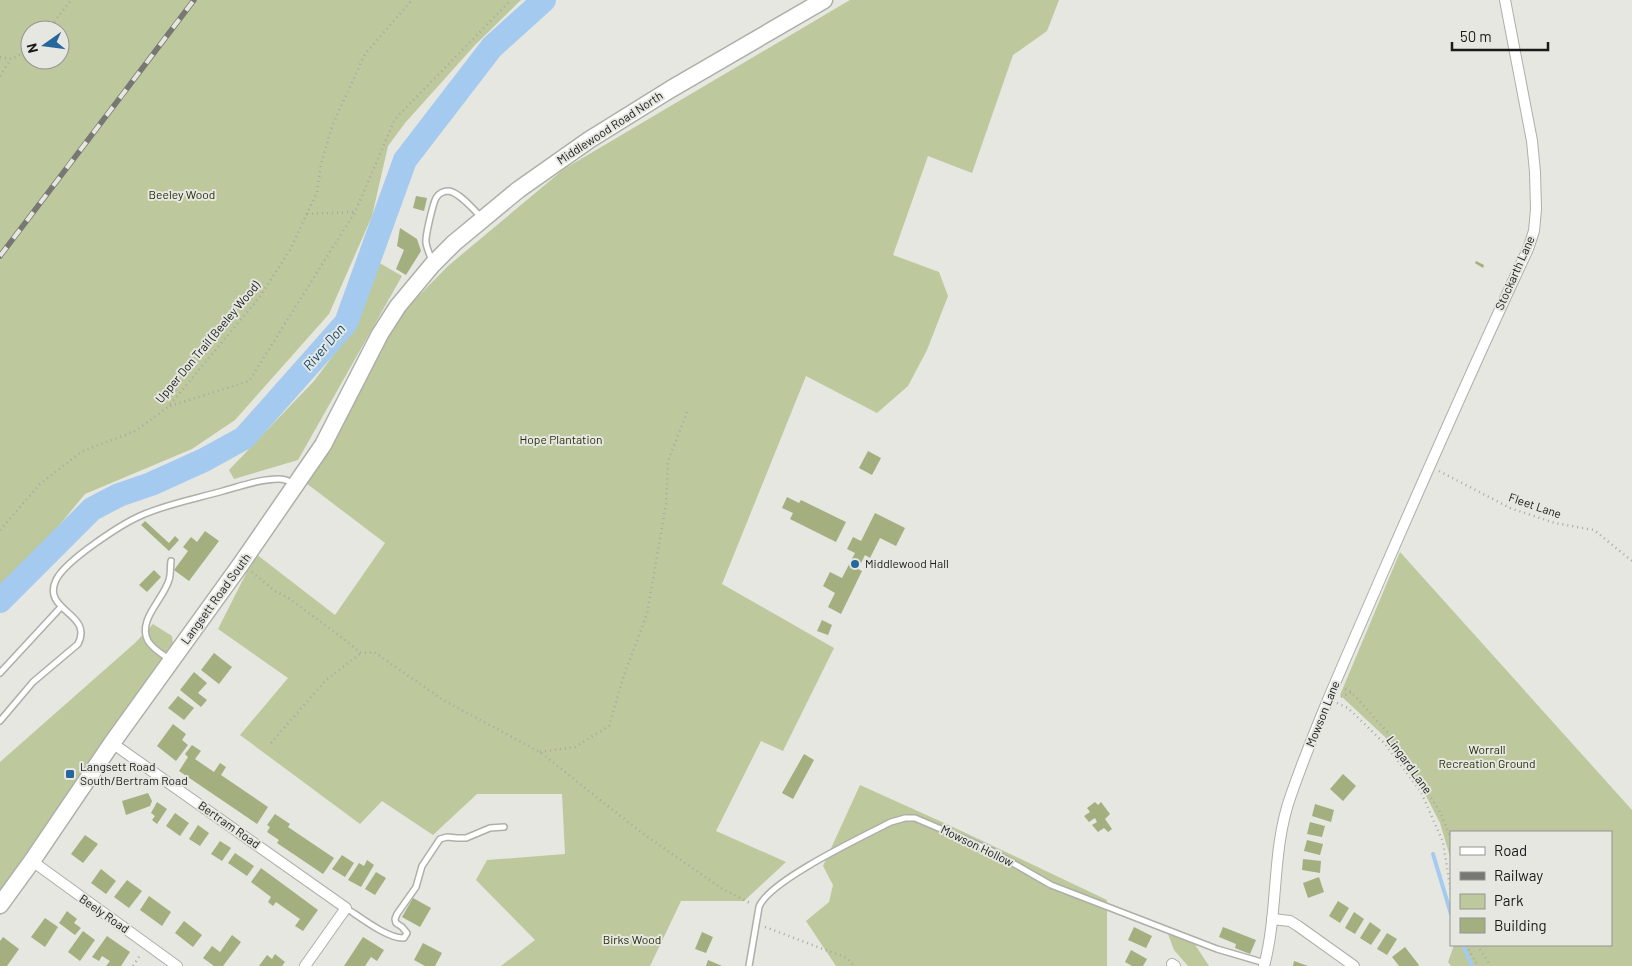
<svg xmlns="http://www.w3.org/2000/svg" width="1632" height="966" viewBox="0 0 1632 966" font-family="Barlow,sans-serif">
<rect width="100%" height="100%" fill="#e5e7e0"/>
<g fill="#bdc89d" fill-rule="evenodd">
<path d="M0 0H521L475 45 405 123 388 146 372 216 329 314 235 420 192 449 85 494 0 597ZM30 30H60V60H30Z"/>
<path d="M850 0H1059L1047 31 1013 55 972 173 928 156 893 255 939 272 948 296 927 350 908 386 877 413 806 376 722 584 834 648 783 751 761 741 716 831 786 862 744 901H681L650 966H501L535 940 476 880 487 860 565 854 562 794H477L433 835 382 801 360 824 240 735 288 678 218 629 256 554 335 615 385 543 306 483 395 320 448 266 564 169Z"/>
<path d="M378 262 402 276 298 460 234 479 229 470 314 381 353 329Z"/>
<path d="M1400 552 1632 810V966H1451L1448 962 1454 945H1611V832H1451V860L1440 823 1426 796 1385 737 1340 695Z"/>
<path d="M153 624 172 636 174 652 0 901V762L135 643Z"/>
<path d="M860 785 953 827 1107 900V966H836L806 921 829 902 833 885 823 866Z"/>
<path d="M1178 930 1194 943 1209 966H1188L1174 950 1168 934Z"/>
</g>
<g fill="none" stroke-linecap="round" stroke-linejoin="round">
<g stroke="#a4caf0" stroke-width="4">
<path d="M1433 854 1451 914"/>
<path d="M1463 945 1472 966"/>
</g>
<path stroke="#a4caf0" stroke-width="24" d="M0 601 92 509 119 495 151 484 204 460 244 438 346 323 405 160 492 47 544 0"/>
</g>
<g fill="#a3af7f">
<path d="M416 196 427 198 424 211 413 208Z"/>
<path d="M400 228 417 239 421 251 406 275 396 269 404 250 397 246Z"/>
<path d="M1476 261 1484 265 1483 268 1475 263Z"/>
<path d="M868 451 881 458 872 475 859 468Z"/>
<path d="M787 497 799 503 801 500 846 522 836 542 790 519 793 513 782 508Z"/>
<path d="M875 513 905 528 896 546 880 538 870 558 865 555 858 569 862 571 841 614 828 607 835 593 823 586 830 572 842 578 855 553 847 549 853 537 861 541Z"/>
<path d="M145 521 169 543 175 536 179 540 169 551 141 525Z"/>
<path d="M205 531 219 541 189 581 174 570 188 551 183 547 191 537 197 542Z"/>
<path d="M154 570 161 577 147 592 139 585Z"/>
<path d="M822 620 832 625 828 635 817 631Z"/>
<path d="M214 653 232 667 219 684 201 670Z"/>
<path d="M194 672 207 683 198 693 207 700 201 707 180 690Z"/>
<path d="M178 696 194 708 184 720 168 708Z"/>
<path d="M173 724 186 734 182 740 188 745 176 761 157 746Z"/>
<path d="M192 745 201 751 195 759 214 772 220 763 226 767 221 775 268 807 257 824 179 771 188 757 185 754Z"/>
<path d="M804 754 814 760 793 799 782 793Z"/>
<path d="M1343 774 1356 786 1343 801 1330 789Z"/>
<path d="M148 793 152 801 150 806 126 815 122 801Z"/>
<path d="M157 802 167 809 157 824 152 820 155 816 151 813Z"/>
<path d="M1095 802 1098 805 1101 802 1110 814 1105 819 1112 829 1108 832 1104 828 1098 832 1092 825 1097 822 1095 818 1089 822 1084 816 1090 812 1087 808Z"/>
<path d="M1315 804 1334 810 1331 822 1312 816Z"/>
<path d="M175 813 189 823 180 836 166 826Z"/>
<path d="M275 814 290 824 288 827 334 858 323 874 277 843 279 840 267 832 270 827 267 825Z"/>
<path d="M1310 822 1325 826 1322 837 1307 834Z"/>
<path d="M198 825 209 833 200 846 189 839Z"/>
<path d="M85 835 98 844 83 863 71 854Z"/>
<path d="M1307 840 1323 844 1320 855 1304 851Z"/>
<path d="M220 841 231 848 222 861 211 854Z"/>
<path d="M235 853 254 866 247 876 228 863Z"/>
<path d="M342 855 354 863 345 877 332 869Z"/>
<path d="M1303 859 1321 861 1320 873 1302 870Z"/>
<path d="M367 860 374 865 361 887 348 880 359 863 364 866Z"/>
<path d="M261 868 318 910 303 931 295 926 300 919 276 902 273 906 268 902 271 897 251 882Z"/>
<path d="M101 869 116 881 106 894 91 883Z"/>
<path d="M376 872 386 878 375 895 365 889Z"/>
<path d="M1319 877 1324 892 1308 898 1303 883Z"/>
<path d="M127 880 142 891 129 908 114 897Z"/>
<path d="M149 896 171 912 162 926 140 910Z"/>
<path d="M413 898 431 908 420 927 402 917Z"/>
<path d="M1338 901 1349 908 1340 923 1329 916Z"/>
<path d="M67 911 77 919 74 923 81 928 75 935 59 923Z"/>
<path d="M1354 912 1364 919 1355 934 1345 928Z"/>
<path d="M45 918 58 927 45 947 31 937Z"/>
<path d="M184 921 202 935 193 947 175 933Z"/>
<path d="M1370 922 1381 930 1371 945 1360 938Z"/>
<path d="M1134 927 1152 936 1146 948 1128 940Z"/>
<path d="M1223 927 1256 940 1250 954 1235 948 1236 944 1219 937Z"/>
<path d="M83 931 95 940 80 961 68 952Z"/>
<path d="M702 932 713 937 706 953 695 949Z"/>
<path d="M1387 933 1397 939 1387 955 1377 949Z"/>
<path d="M232 935 241 942 223 966H214L203 958 212 946 220 952Z"/>
<path d="M107 936 130 952 121 966H106L110 961 102 956 99 961 92 957Z"/>
<path d="M3 937 19 949 7 966H0V941Z"/>
<path d="M363 937 384 950 377 961 371 957 365 966H344Z"/>
<path d="M423 943 442 953 435 966H425L414 960Z"/>
<path d="M1405 947 1419 965 1418 966H1399L1392 957Z"/>
<path d="M1131 950 1147 959 1143 966H1132L1125 962Z"/>
<path d="M275 954 285 962 282 966H259L267 955 272 959Z"/>
<path d="M708 960 722 966H706Z"/>
<path d="M1294 961 1308 966H1293Z"/>
</g>
<g fill="none" stroke-linecap="round" stroke-linejoin="round">
<defs>
<g id="service">
<path d="M432 261C430 255 427 249 426 243 425 236 433 204 436 198 439 193 444 191 449 191 460 193 474 210 482 218"/>
<path d="M169 659C162 654 153 649 148 641 137 620 163 600 169 580 171 574 170 567 171 561"/>
<path d="M0 673 61 607"/>
<path d="M0 721 33 682 78 644C94 613 41 611 56 580 65 561 120 525 140 516 166 504 195 499 223 491 241 486 260 479 279 479 284 479 289 481 293 483"/>
<path d="M346 908C360 917 388 939 404 938L407 933 402 927 396 923 395 919 397 914 416 887 422 866 440 839 447 837 457 838H466L490 828 504 827"/>
<path d="M749 966 759 907C768 881 864 836 891 822L905 818H915L990 850 1051 885 1217 949 1265 963"/>
</g>
<g id="minor">
<path d="M112 743 346 908 305 966"/>
<path d="M32 861 177 966"/>
<path d="M1272 919 1290 921 1298 926 1354 966"/>
<path d="M1172 964 1175 966"/>
<path d="M1264 966C1279 910 1271 850 1291 795 1317 721 1350 649 1381 577 1429 467 1477 358 1528 249L1534 231 1536 209 1535 172 1532 141 1505 0"/>
</g>
<path id="primary" d="M0 905 32 861 112 743 241 564 323 445 380 334 398 306 433 264 454 243 518 190 589 140 671 89 824 0"/>
</defs>
<use href="#service" stroke="#adafa8" stroke-width="8"/>
<use href="#minor" stroke="#adafa8" stroke-width="12"/>
<use href="#primary" stroke="#adafa8" stroke-width="19"/>
<g stroke="#a7a9a3" stroke-width="2.5" stroke-dasharray="1 4" stroke-linecap="butt">
<path d="M48 30 71 0"/>
<path d="M0 57 11 59 30 49"/>
<path d="M0 76 11 59"/>
<path d="M307 214 355 212"/>
<path d="M170 406 249 381 355 212 395 119 511 0"/>
<path d="M1439 471 1510 508 1555 523 1594 530 1632 561"/>
<path d="M0 530 40 484 81 452 135 431 168 407 259 298 290 250 317 192 321 164 332 126 365 54 412 0"/>
<path d="M252 572 275 591 287 597 340 636 361 653 374 652 443 700 540 752 638 830 721 888 752 904"/>
<path d="M1345 689 1351 692 1392 737 1439 810 1451 838"/>
<path d="M1341 697 1351 692"/>
<path d="M1337 703 1348 708 1385 744 1421 792 1443 842 1451 892"/>
<path d="M271 743 326 680 361 653"/>
<path d="M540 752 575 747 609 726 623 678 647 614 666 504 668 461 688 410"/>
<path d="M765 927 847 958 854 966"/>
<path d="M1466 945 1478 966"/>
<path d="M1477 945 1491 966"/>
<path d="M133 966 141 954"/>
</g>
<use href="#service" stroke="#fff" stroke-width="5"/>
<use href="#minor" stroke="#fff" stroke-width="10"/>
<use href="#primary" stroke="#fff" stroke-width="16"/>
<defs>
<path id="rail" d="M0 256 194 0"/>
</defs>
<use href="#rail" stroke="#777874" stroke-width="5.5"/>
<use href="#rail" stroke="#e5e7e0" stroke-width="4" stroke-dasharray="11" stroke-linecap="butt"/>
</g>
<g fill="#27669c" stroke="#e5e7e0" stroke-width="2">
<circle cx="855" cy="564" r="5"/>
<rect x="65" y="769" width="10" height="10" rx="2.5"/>
</g>
<g text-anchor="middle" stroke-width="4" stroke-linejoin="round" paint-order="stroke">
<g font-size="12" fill="#1a1b19" stroke="#e5e7e0">
<text transform="translate(610 128) rotate(-33)" y="4">Middlewood Road North</text>
<text transform="translate(1515 273) rotate(-66)" y="4">Stockarth Lane</text>
<text transform="translate(208 342) rotate(-50)" y="4">Upper Don Trail (Beeley Wood)</text>
<text transform="translate(1535 506) rotate(19)" y="4">Fleet Lane</text>
<text transform="translate(216 599) rotate(-54)" y="4">Langsett Road South</text>
<text transform="translate(1323 714) rotate(-68)" y="4">Mowson Lane</text>
<text transform="translate(1409 765) rotate(54)" y="4">Lingard Lane</text>
<text transform="translate(229 825) rotate(35)" y="4">Bertram Road</text>
<text transform="translate(977 846) rotate(26)" y="4">Mowson Hollow</text>
<text transform="translate(104 914) rotate(35)" y="4">Beely Road</text>
</g>
<g font-size="12" fill="#29300a" stroke="#e5e7e0">
<text x="182" y="199">Beeley Wood</text>
<text x="561" y="444">Hope Plantation</text>
<text x="1487" y="754">Worrall<tspan x="1487" dy="14">Recreation Ground</tspan></text>
<text x="632" y="944">Birks Wood</text>
</g>
<g font-size="12" fill="#1a1b19" stroke="#e5e7e0" text-anchor="start">
<text x="865" y="568">Middlewood Hall</text>
<text x="80" y="771">Langsett Road<tspan x="80" dy="14">South/Bertram Road</tspan></text>
</g>
<g font-size="14" font-style="italic" fill="#104a78" stroke="#e5e7e0">
<text transform="translate(324 347) rotate(-49)" y="5">River Don</text>
</g>
</g>
<rect x="1450" y="831" width="162" height="115" fill="#e5e7e0" stroke="#949590"/>
<rect x="1460" y="847" width="25" height="8" fill="#ffffff" stroke="#949590"/>
<text x="1494" y="856" font-size="15" fill="#1a1b19">Road</text>
<rect x="1460" y="872" width="25" height="8" fill="#777874" stroke="#949590"/>
<text x="1494" y="881" font-size="15" fill="#1a1b19">Railway</text>
<rect x="1460" y="894" width="25" height="15" fill="#bdc89d" stroke="#949590"/>
<text x="1494" y="906" font-size="15" fill="#1a1b19">Park</text>
<rect x="1460" y="918" width="25" height="15" fill="#a3af7f" stroke="#949590"/>
<text x="1494" y="931" font-size="15" fill="#1a1b19">Building</text>
<g transform="translate(45 45) rotate(256)"><circle r="24" fill="#e5e7e0" stroke="#949590"/>
<path d="M0-4L9 19L0 12L-9 19Z" fill="#27669c"/>
<text y="-8" font-size="14" font-weight="bold" text-anchor="middle" fill="#1a1b19">N</text>
</g>
<path d="M1452 42v8h96v-8" fill="none" stroke="#1a1b19" stroke-width="2.5"/>
<text x="1460" y="42" font-size="15" fill="#1a1b19" stroke="#e5e7e0" stroke-width="4" paint-order="stroke">50 m</text>
</svg>
